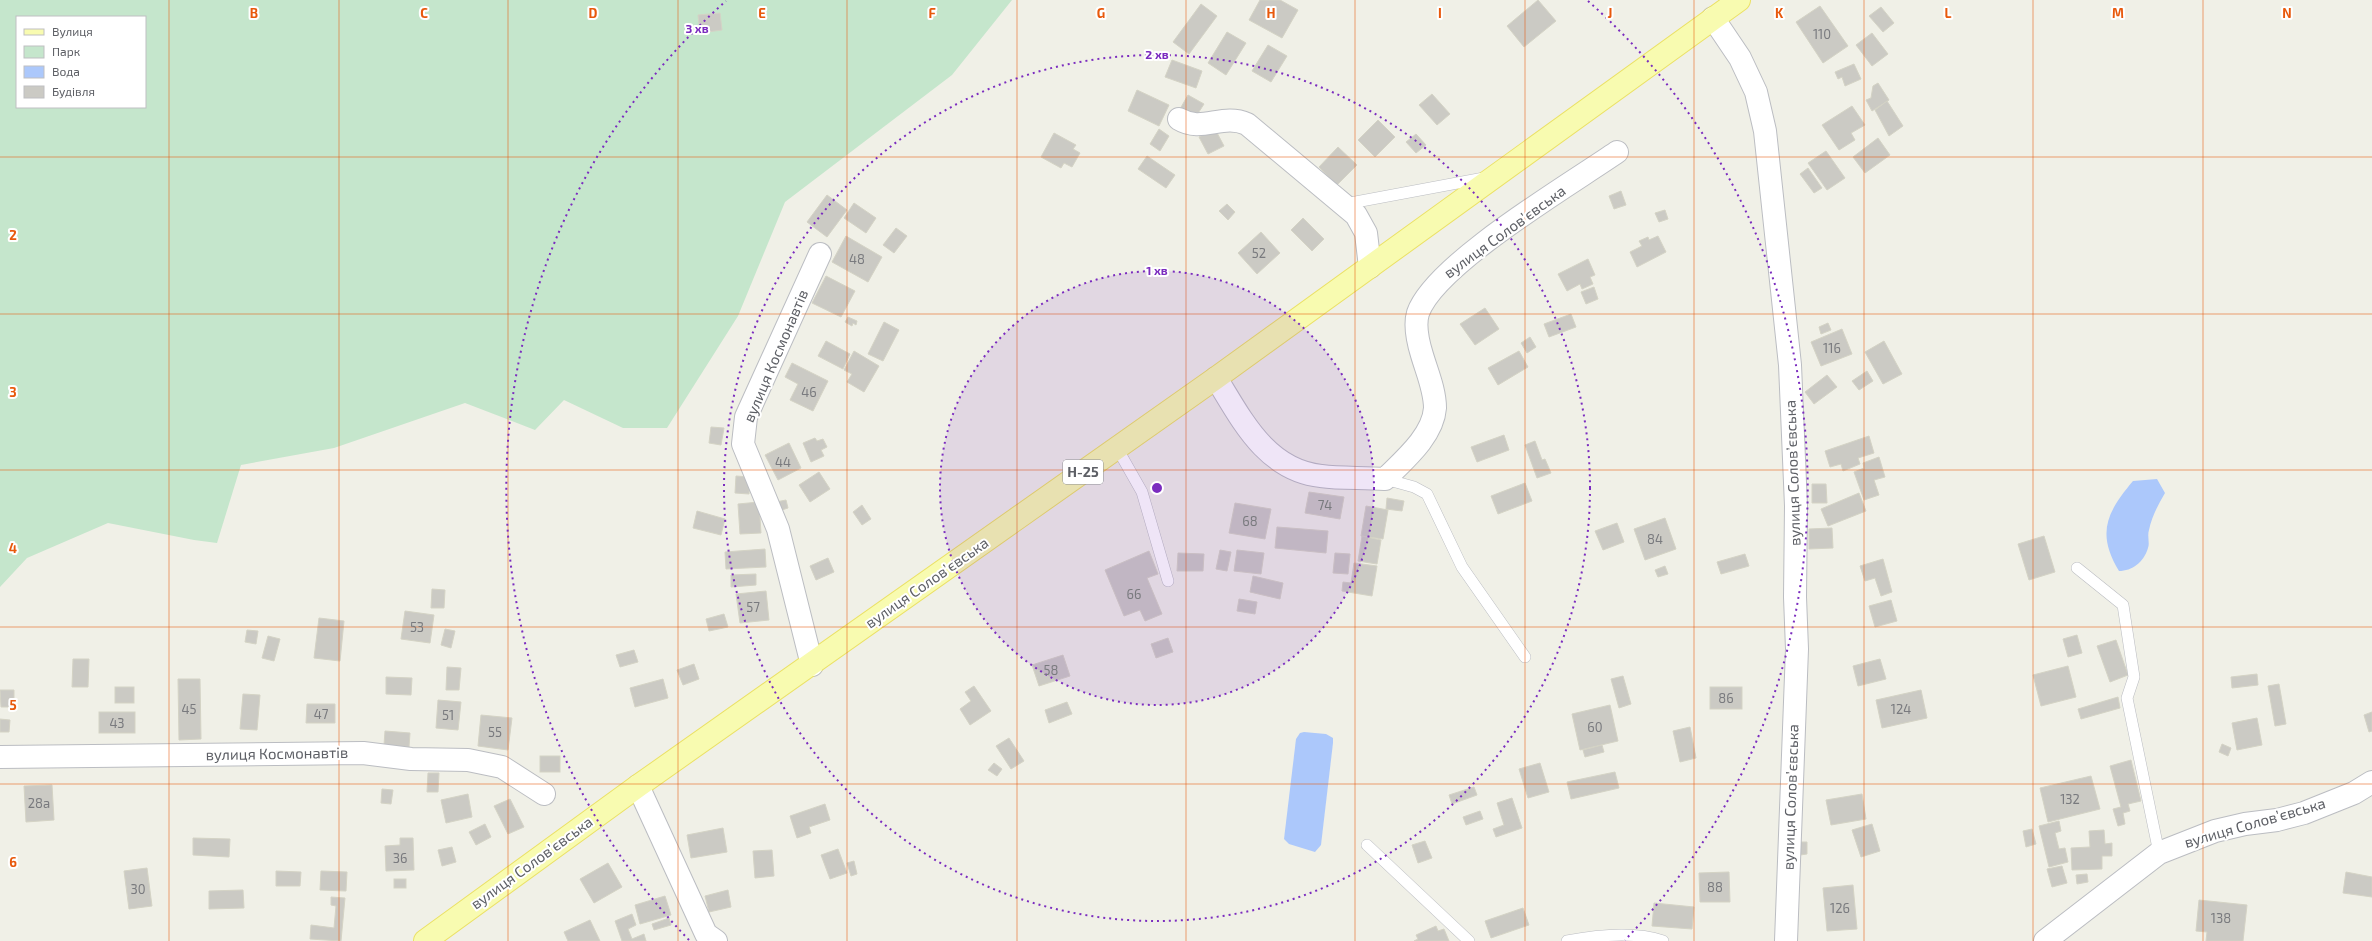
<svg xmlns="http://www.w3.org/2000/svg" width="2372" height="941" viewBox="0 0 2372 941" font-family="'Exo 2',sans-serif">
<rect width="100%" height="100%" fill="#f0f0e7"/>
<path fill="#c5e6cc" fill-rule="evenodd" d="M0 0H1012L952 75 785 202 738 316 667 428H623L564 400 535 430 465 403 334 448 241 465 217 543 194 540 108 523 27 558 0 587ZM17 17H145V107H17Z"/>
<g fill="#acc8fb">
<path d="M2157 479 2165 493C2158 505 2152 516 2149 530 2147 536 2150 543 2148 548 2144 562 2132 571 2119 571 2096 533 2107 512 2133 481Z"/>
<path d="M1304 732 1326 734 1333 738V743L1321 845 1315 852 1289 844 1284 839 1296 739 1300 733Z"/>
</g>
<g fill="#cbcac4" stroke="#d4d3c5">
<path d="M1260 0H1280L1298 10 1282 38 1249 20Z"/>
<path d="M1538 0 1556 21 1524 47 1507 26Z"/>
<path d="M1201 4 1217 16 1189 54 1173 42Z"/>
<path d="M1820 6 1848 46 1823 63 1796 22Z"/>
<path d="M1881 7 1894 23 1883 32 1869 16Z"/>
<path d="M720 13 722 30 700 33 698 15Z"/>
<path d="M1227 32 1246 43 1226 75 1208 63Z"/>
<path d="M1872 33 1888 54 1872 66 1856 45Z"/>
<path d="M1268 45 1287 56 1271 82 1252 71Z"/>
<path d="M1172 60 1202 71 1196 88 1165 77Z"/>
<path d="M1854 64 1861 79 1845 86 1842 77 1838 79 1835 72Z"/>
<path d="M1878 83 1889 100 1872 111 1866 100 1871 98 1873 86Z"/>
<path d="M1137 90 1169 105 1159 126 1128 111Z"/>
<path d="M1432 94 1450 114 1437 125 1419 105Z"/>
<path d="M1188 95 1204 104 1195 118 1180 109Z"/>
<path d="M1887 101 1903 126 1889 136 1875 110Z"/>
<path d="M1852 106 1865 125 1851 133 1855 140 1839 150 1822 125Z"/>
<path d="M1378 120 1395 137 1375 157 1358 140Z"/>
<path d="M1159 129 1169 136 1160 151 1150 144Z"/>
<path d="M1215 129 1224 146 1208 154 1199 137Z"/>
<path d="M1054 133 1076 145 1073 149 1080 153 1072 167 1064 163 1061 168 1041 157Z"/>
<path d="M1416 134 1426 145 1416 153 1406 142Z"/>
<path d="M1878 138 1890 155 1865 173 1853 157Z"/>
<path d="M1338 147 1357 165 1337 185 1319 167Z"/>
<path d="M1826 151 1845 178 1827 190 1808 163Z"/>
<path d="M1147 156 1175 175 1166 188 1138 169Z"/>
<path d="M1808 168 1822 188 1814 193 1800 174Z"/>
<path d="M1621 191 1626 205 1614 209 1609 196Z"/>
<path d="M827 195 847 210 827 237 807 222Z"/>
<path d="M854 203 876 218 866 233 844 218Z"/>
<path d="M1227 204 1235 212 1228 220 1219 211Z"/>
<path d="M1665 210 1668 219 1659 222 1655 213Z"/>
<path d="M1303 218 1324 239 1312 251 1291 230Z"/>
<path d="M896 228 907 236 894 253 883 245Z"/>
<path d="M1261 232 1280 253 1257 274 1238 253Z"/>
<path d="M846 236 882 257 868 282 832 262Z"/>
<path d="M1658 236 1666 252 1637 267 1630 252 1642 246 1639 241 1648 237 1649 240Z"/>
<path d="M1588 259 1595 275 1590 277 1593 284 1582 289 1580 284 1567 291 1558 274Z"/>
<path d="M826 276 855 291 841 317 812 303Z"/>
<path d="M1594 287 1598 299 1586 304 1581 292Z"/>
<path d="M1485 308 1499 329 1475 345 1460 324Z"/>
<path d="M1571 314 1576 327 1549 337 1544 324Z"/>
<path d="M848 317 857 321 856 325 853 323 852 326 845 322Z"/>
<path d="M884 322 899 330 883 361 868 354Z"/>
<path d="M1828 323 1831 330 1821 334 1819 327Z"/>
<path d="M1842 329 1852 354 1821 366 1811 342Z"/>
<path d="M1530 337 1536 347 1527 353 1521 343Z"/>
<path d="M826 341 850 354 843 369 818 356Z"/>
<path d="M1884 341 1902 374 1883 384 1865 352Z"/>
<path d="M854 351 879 366 864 392 847 382 852 374 844 370Z"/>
<path d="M1519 351 1528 367 1498 385 1488 368Z"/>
<path d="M792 363 828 381 813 411 790 400 798 384 785 377Z"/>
<path d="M1867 371 1873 381 1859 390 1852 381Z"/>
<path d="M1827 375 1837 387 1814 404 1805 392Z"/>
<path d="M711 427 724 428 721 445 709 443Z"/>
<path d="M1504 435 1509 450 1477 462 1471 447Z"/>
<path d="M1869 436 1874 453 1858 458 1860 464 1843 471 1841 464 1830 467 1825 451Z"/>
<path d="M815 438 817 441 823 439 827 447 821 450 824 456 811 462 803 443Z"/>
<path d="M1535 441 1542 460 1545 459 1551 473 1537 478 1525 445Z"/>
<path d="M789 443 801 468 778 480 765 455Z"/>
<path d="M1879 457 1885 477 1874 480 1879 495 1864 500 1854 472 1864 468 1863 463Z"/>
<path d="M819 472 830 489 810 502 799 485Z"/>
<path d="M736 476 750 477 749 494 735 493Z"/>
<path d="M1525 483 1532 501 1498 514 1491 496Z"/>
<path d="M1812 484H1826L1827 503H1812Z"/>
<path d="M1309 492 1344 497 1340 519 1305 513Z"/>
<path d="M1859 493 1866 511 1828 526 1821 509Z"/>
<path d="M1387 498 1404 501 1402 511 1386 509Z"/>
<path d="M786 500 788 508 779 511 776 502Z"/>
<path d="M759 502 761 533 740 534 738 504Z"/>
<path d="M1235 503 1271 509 1265 539 1229 533Z"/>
<path d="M862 505 871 519 862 525 853 512Z"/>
<path d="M1366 506 1388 510 1383 539 1361 536Z"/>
<path d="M697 511 725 519 721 535 693 528Z"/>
<path d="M1665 518 1676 549 1645 560 1634 529Z"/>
<path d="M1617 523 1624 542 1603 550 1595 531Z"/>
<path d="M1277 527 1328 531 1326 553 1275 548Z"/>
<path d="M1832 528 1833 548 1809 549V529Z"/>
<path d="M1362 536 1381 540 1377 564 1358 561Z"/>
<path d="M2044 536 2055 572 2029 580 2018 544Z"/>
<path d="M765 549 766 567 726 569 725 552Z"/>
<path d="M1220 550 1231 552 1227 571 1216 569Z"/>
<path d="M1237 550 1264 553 1261 574 1234 571Z"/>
<path d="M1149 551 1158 574 1147 578 1162 614 1145 621 1140 610 1124 616 1105 570Z"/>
<path d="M1178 553 1204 554 1203 571H1177Z"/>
<path d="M1335 553 1350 554 1348 574 1333 573Z"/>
<path d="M1745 554 1749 566 1721 574 1717 562Z"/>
<path d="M828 558 834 572 816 580 810 566Z"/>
<path d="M1883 559 1892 592 1881 596 1875 578 1865 581 1860 566Z"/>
<path d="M1354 563 1377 566 1372 596 1342 591 1343 582 1351 583Z"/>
<path d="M1665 566 1668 574 1658 577 1655 570Z"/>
<path d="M756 574V585L731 587V575Z"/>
<path d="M1253 576 1283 583 1280 599 1250 592Z"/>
<path d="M432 589 445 590 444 608H431Z"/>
<path d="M766 591 769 620 740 623 736 594Z"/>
<path d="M1239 599 1257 602 1255 614 1237 611Z"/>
<path d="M1891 600 1897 621 1875 627 1869 606Z"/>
<path d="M405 611 434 615 430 643 401 639Z"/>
<path d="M724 614 728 627 709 631 706 619Z"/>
<path d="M319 618 344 621 340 661 314 658Z"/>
<path d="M445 629 455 631 451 648 441 645Z"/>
<path d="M247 630 258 631 256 644 245 642Z"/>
<path d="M2077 635 2082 653 2068 657 2063 639Z"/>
<path d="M268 636 280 639 274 661 262 658Z"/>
<path d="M1168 638 1173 652 1156 658 1151 644Z"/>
<path d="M2116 640 2128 675 2110 682 2097 646Z"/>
<path d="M634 650 638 662 620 667 616 655Z"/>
<path d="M1063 655 1070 676 1039 686 1032 665Z"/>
<path d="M73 659H89L88 687H72Z"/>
<path d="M1880 659 1886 679 1858 686 1853 666Z"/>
<path d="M694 664 699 679 683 685 677 670Z"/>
<path d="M2068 666 2076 697 2041 706 2033 675Z"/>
<path d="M447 667 461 668 459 690H446Z"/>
<path d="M2257 674 2258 685 2232 688 2231 677Z"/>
<path d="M1623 676 1631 704 1619 708 1611 679Z"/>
<path d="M386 677 412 678 411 695 386 694Z"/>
<path d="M178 679H200L201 739 179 740Z"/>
<path d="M663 679 668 698 635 707 630 688Z"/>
<path d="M2279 684 2286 724 2275 726 2268 686Z"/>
<path d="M974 686 991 711 970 725 960 709 971 701 965 692Z"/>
<rect x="115" y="687" width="19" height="16"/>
<rect x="1710" y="687" width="32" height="22"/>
<path d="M0 690H14V707H1Z"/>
<path d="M1921 690 1927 718 1882 728 1876 700Z"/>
<path d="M243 694 260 695 257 730 240 729Z"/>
<path d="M2118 697 2120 708 2081 719 2078 709Z"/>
<path d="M438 700 461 702 458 730 436 728Z"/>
<path d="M1067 702 1072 714 1049 723 1045 710Z"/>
<path d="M307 704H335V723H306Z"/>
<path d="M1610 705 1618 741 1580 750 1572 714Z"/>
<rect x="99" y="712" width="36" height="21"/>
<path d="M2372 712V731L2369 732 2364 715Z"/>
<path d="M481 715 512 718 508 750 478 746Z"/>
<path d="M2257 718 2262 745 2237 750 2232 723Z"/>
<path d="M0 719 10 720 9 732H0Z"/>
<path d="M1690 727 1696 758 1680 762 1673 731Z"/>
<path d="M385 731 410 733 409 747 384 745Z"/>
<path d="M1009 738 1024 761 1011 769 996 746Z"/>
<path d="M2222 744 2231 748 2228 756 2219 752Z"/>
<path d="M1602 745 1604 752 1585 757 1583 750Z"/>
<rect x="540" y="756" width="20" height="16"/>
<path d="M2131 760 2141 801 2128 804 2130 811 2123 813 2125 824 2118 826 2113 809 2121 807 2110 766Z"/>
<path d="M994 763 1002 769 997 776 988 770Z"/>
<path d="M1540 763 1549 792 1528 798 1519 769Z"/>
<path d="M1615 772 1619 788 1571 799 1567 782Z"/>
<path d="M428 773H439L438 792H427Z"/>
<path d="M2091 776 2100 809 2048 822 2040 788Z"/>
<path d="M52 785 54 820 26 822 24 786Z"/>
<path d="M1474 787 1477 795 1452 804 1449 795Z"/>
<path d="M382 789 393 790 391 804 381 803Z"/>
<path d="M468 794 472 817 446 823 441 800Z"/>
<path d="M1862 794 1866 819 1831 825 1826 800Z"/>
<path d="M1512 798 1522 828 1496 837 1493 829 1504 825 1497 803Z"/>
<path d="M510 799 524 827 508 834 494 806Z"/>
<path d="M825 804 830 820 809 827 811 833 797 838 790 816Z"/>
<path d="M1480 811 1483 819 1466 825 1463 817Z"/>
<path d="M2059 821 2061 831 2055 833 2059 849 2065 848 2068 862 2049 867 2039 826Z"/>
<path d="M485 824 491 837 476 845 469 832Z"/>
<path d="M1872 824 1880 851 1861 857 1852 830Z"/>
<path d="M723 828 727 852 691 858 687 835Z"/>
<path d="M2032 829 2036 844 2026 847 2023 831Z"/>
<path d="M2104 830 2105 844 2112 843V856H2102V869L2072 870 2071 848 2090 847 2089 831Z"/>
<path d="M193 838 230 839 229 857 193 855Z"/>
<path d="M400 838H413L414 870 386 871 385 846 400 845Z"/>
<path d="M1425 841 1432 858 1418 863 1412 845Z"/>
<path d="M1800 842H1807V854L1800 855Z"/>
<path d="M452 847 456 862 442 866 438 850Z"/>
<path d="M838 849 847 873 830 879 821 855Z"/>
<path d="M772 850 774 876 755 878 753 851Z"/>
<path d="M854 861 857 874 851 876 847 863Z"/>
<path d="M608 863 622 887 594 903 580 879Z"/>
<path d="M2062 866 2067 883 2052 887 2047 869Z"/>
<path d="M147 868 152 906 129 909 124 871Z"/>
<path d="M276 871 301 872 300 886H276Z"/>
<path d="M321 871 347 872 346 891 320 890Z"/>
<path d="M1729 872 1730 902H1700L1699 873Z"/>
<path d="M2346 872 2372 877V897L2343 893Z"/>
<path d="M2087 874 2088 882 2077 884 2076 875Z"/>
<rect x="394" y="879" width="12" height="9"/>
<path d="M1853 885 1857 929 1827 931 1823 888Z"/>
<path d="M243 890 244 908 209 909V891Z"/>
<path d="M728 890 731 907 709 912 705 896Z"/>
<path d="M665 896 671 915 640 924 635 905Z"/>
<path d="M331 897 345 898 341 941 310 939 311 925 334 928 336 906 331 905Z"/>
<path d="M2199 900 2247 905 2243 941H2206L2207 932 2196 931Z"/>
<path d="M1654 903 1694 907 1692 929 1652 926Z"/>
<path d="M1523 908 1529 925 1491 938 1485 921Z"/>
<path d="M632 914 636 925 628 929 632 939 644 934 646 941H622L615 921Z"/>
<path d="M669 918 671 925 654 930 652 924Z"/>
<path d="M590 920 600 941H568L564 932Z"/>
<path d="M1436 926 1438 931 1444 929 1449 941H1414L1418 939 1416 935Z"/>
</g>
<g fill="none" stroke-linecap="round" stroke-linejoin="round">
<defs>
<g id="service">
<path d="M1345 204 1484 178"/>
<path d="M1117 448 1142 492 1168 581"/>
<path d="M1385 479 1414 487 1427 494 1462 567 1525 657"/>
<path d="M2077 568 2123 605 2134 677 2127 698 2159 853"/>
<path d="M1367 845 1469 941"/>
<path d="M1567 941C1598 935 1634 931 1663 941"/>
</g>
<g id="minor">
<path d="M1713 18 1740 58 1756 92 1765 131 1790 365 1796 506 1795 597 1797 649 1786 941"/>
<path d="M1179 119C1202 133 1222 113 1247 124L1356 215 1366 233 1370 267"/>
<path d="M1216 378C1242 420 1266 470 1321 476 1342 479 1364 477 1385 479 1404 460 1433 436 1435 408 1435 390 1427 372 1422 355 1418 342 1414 326 1418 313 1435 264 1571 184 1617 152"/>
<path d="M812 665 778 529 743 444 746 417 820 254"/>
<path d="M0 757 363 753 411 759 468 760 502 767 544 794"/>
<path d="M638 786 706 934 716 941"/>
<path d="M2045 941 2159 853 2215 831 2245 824 2277 820 2304 813 2354 793 2372 782"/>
</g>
<path id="primary" d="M425 941 638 786 1216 378 1739 0"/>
</defs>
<use href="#service" stroke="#bbbdc2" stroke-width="12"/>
<use href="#minor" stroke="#bbbdc2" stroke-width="24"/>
<use href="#primary" stroke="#ebe165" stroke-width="24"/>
<use href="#service" stroke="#fff" stroke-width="11"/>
<use href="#minor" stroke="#fff" stroke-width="22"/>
<use href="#primary" stroke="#f8fbb0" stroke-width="22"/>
</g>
<path fill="none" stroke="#e8590c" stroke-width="1" stroke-opacity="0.55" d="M169 0V941M339 0V941M508 0V941M678 0V941M847 0V941M1017 0V941M1186 0V941M1355 0V941M1525 0V941M1694 0V941M1864 0V941M2033 0V941M2203 0V941M0 157H2372M0 314H2372M0 470H2372M0 627H2372M0 784H2372"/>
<circle cx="1157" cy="488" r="217" fill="#7b2cbf" fill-opacity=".12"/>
<g fill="none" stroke="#7b2cbf" stroke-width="2" stroke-dasharray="2 4">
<circle cx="1157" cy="488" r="217"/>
<circle cx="1157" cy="488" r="433"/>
<path d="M689 940A650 650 0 0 1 726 1M1588 1A650 650 0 0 1 1625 940"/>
</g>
<g text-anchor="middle" stroke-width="4" stroke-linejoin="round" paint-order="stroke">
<g font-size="13" fill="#797a7e">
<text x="1822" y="39">110</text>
<text x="1259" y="258">52</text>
<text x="857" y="264">48</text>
<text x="1832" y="353">116</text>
<text x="809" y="397">46</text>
<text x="783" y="467">44</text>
<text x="1325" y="510">74</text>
<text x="1250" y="526">68</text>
<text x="1655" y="544">84</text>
<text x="1134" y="599">66</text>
<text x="753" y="612">57</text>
<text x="417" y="632">53</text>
<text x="1051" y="675">58</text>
<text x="1726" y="703">86</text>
<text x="189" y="714">45</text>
<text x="1901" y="714">124</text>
<text x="321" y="719">47</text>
<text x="448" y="720">51</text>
<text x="117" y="728">43</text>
<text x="1595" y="732">60</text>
<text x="495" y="737">55</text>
<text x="2070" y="804">132</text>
<text x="39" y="808">28а</text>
<text x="400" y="863">36</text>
<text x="1715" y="892">88</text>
<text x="138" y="894">30</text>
<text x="1840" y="913">126</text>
<text x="2221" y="923">138</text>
</g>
<rect fill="#fff" stroke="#8e9094" stroke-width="1" x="1063" y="460" width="40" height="24" rx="3"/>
<g font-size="14" font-weight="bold" fill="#5e6066">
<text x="1083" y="477">Н-25</text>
</g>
<g font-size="15" fill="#5e6066" stroke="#fff">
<text transform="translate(1505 232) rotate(-36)" y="5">вулиця Соловʼєвська</text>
<text transform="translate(776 356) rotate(-67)" y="5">вулиця Космонавтів</text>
<text transform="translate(1793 473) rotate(-92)" y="5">вулиця Соловʼєвська</text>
<text transform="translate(927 583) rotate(-35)" y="5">вулиця Соловʼєвська</text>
<text transform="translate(277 754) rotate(-1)" y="5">вулиця Космонавтів</text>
<text transform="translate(1791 797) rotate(-88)" y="5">вулиця Соловʼєвська</text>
<text transform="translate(2255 823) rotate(-16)" y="5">вулиця Соловʼєвська</text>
<text transform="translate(532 863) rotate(-36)" y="5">вулиця Соловʼєвська</text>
</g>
</g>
<g font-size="13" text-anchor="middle" font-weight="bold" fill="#e8590c" stroke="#fff" stroke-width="4" stroke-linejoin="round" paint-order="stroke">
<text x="254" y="18">B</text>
<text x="424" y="18">C</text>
<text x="593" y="18">D</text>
<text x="762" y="18">E</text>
<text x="932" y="18">F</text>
<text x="1101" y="18">G</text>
<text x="1271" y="18">H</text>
<text x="1440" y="18">I</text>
<text x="1610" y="18">J</text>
<text x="1779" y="18">K</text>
<text x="1948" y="18">L</text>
<text x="2118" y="18">M</text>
<text x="2287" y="18">N</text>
<text x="13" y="240">2</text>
<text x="13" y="397">3</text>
<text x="13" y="553">4</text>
<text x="13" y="710">5</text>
<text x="13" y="867">6</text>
</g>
<circle cx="1157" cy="488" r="6" fill="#7b2cbf" stroke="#fff" stroke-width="2"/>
<g font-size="12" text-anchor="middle" font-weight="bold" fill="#7b2cbf" stroke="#fff" stroke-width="4" stroke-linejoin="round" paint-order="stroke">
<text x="697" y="33">3 хв</text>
<text x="1157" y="59">2 хв</text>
<text x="1157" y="275">1 хв</text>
</g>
<rect x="16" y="16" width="130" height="92" fill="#ffffff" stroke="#bfbfc2"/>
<rect x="24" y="29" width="20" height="6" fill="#f8fbb0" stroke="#bfbfc2"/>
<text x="52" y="36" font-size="12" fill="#5e6066">Вулиця</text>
<rect x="24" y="46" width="20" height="12" fill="#c5e6cc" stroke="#bfbfc2"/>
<text x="52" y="56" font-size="12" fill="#5e6066">Парк</text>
<rect x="24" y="66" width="20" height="12" fill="#acc8fb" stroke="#bfbfc2"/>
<text x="52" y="76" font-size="12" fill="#5e6066">Вода</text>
<rect x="24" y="86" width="20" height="12" fill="#cbcac4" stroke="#bfbfc2"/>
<text x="52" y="96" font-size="12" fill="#5e6066">Будівля</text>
</svg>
